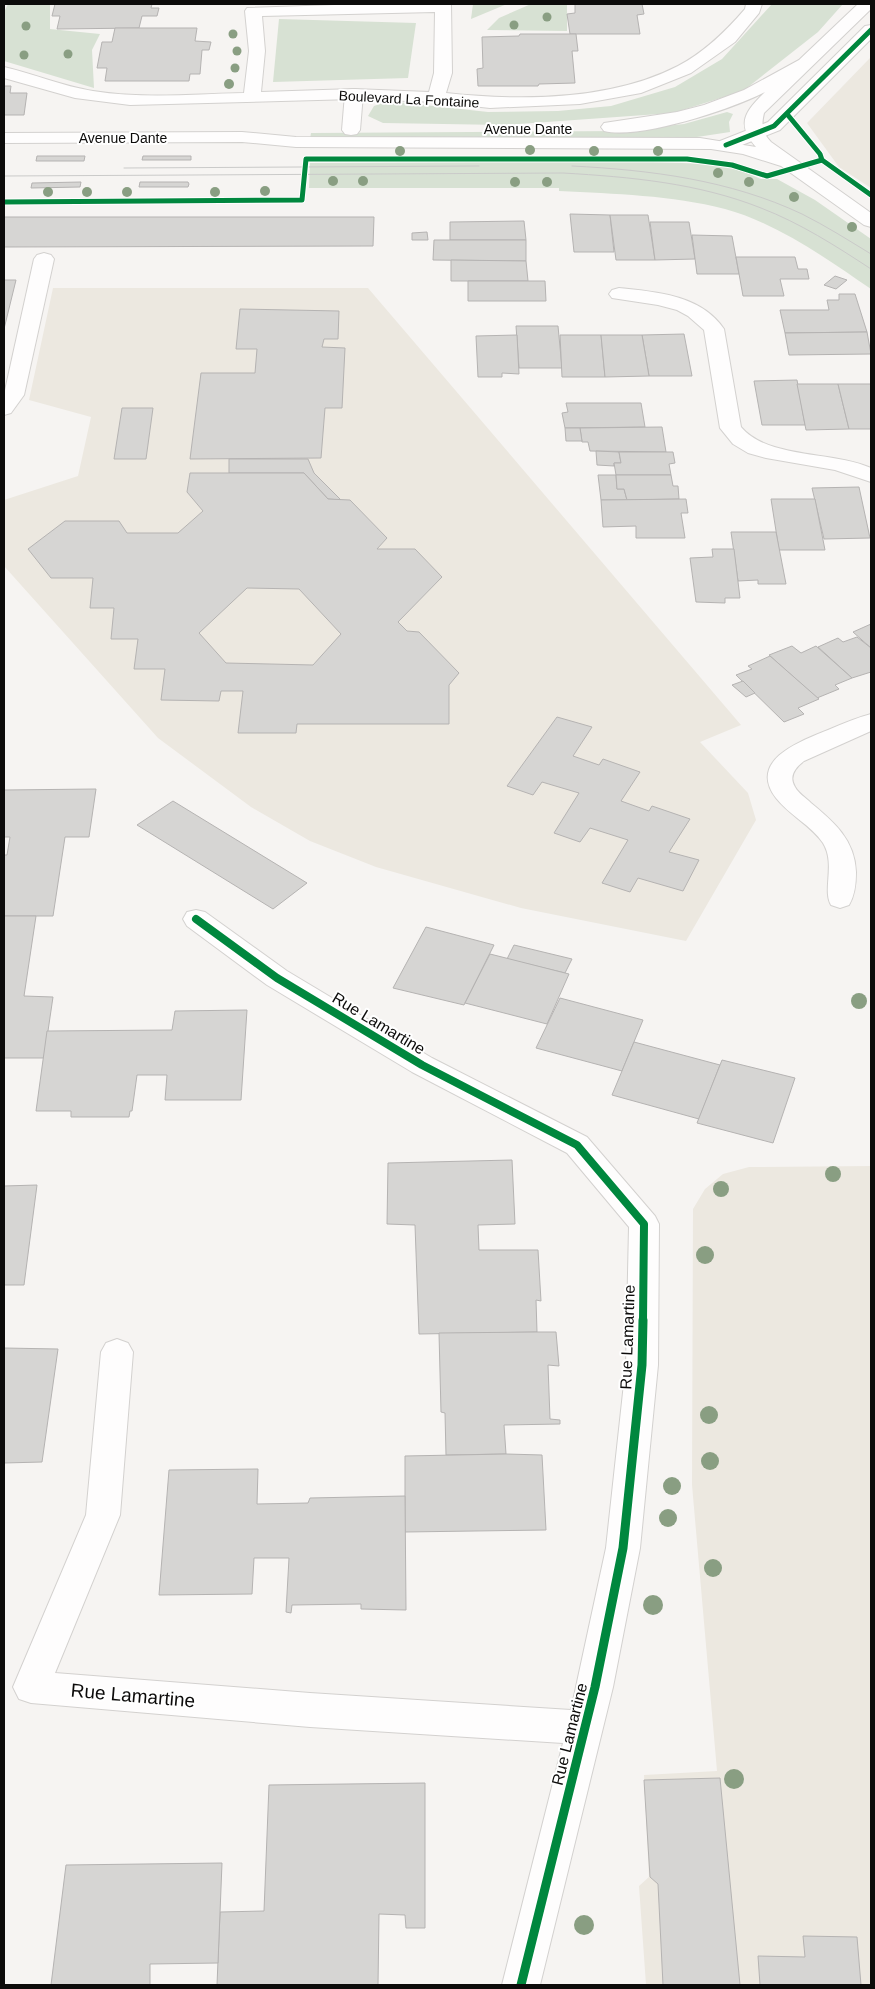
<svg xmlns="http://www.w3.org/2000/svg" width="875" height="1989" viewBox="0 0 875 1989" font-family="Helvetica,sans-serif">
<rect width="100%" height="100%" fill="#f6f4f2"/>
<g fill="#ece8e0">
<path d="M871 57V188L839 167 807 123Z"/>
<path d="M53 288H368L741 725 700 742 748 793 756 820 686 941 521 908 376 867 310 841 251 807 158 738 4 566V500L78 476 91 417 29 400Z"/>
<path d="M871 1166V1985H646L639 1886 649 1877 644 1775 717 1771 692 1485 693 1209 705 1189 723 1174 749 1167Z"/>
</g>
<g fill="#d7e1d3">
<path d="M8 4H50V29L100 34 92 50 94 88 4 61V12Z"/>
<path d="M473 4H507L471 19Z"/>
<path d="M531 4H567V31L487 30 499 18Z"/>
<path d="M772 4H843L818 32 743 91 673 113 504 125 383 123 368 116 374 106 388 101 488 112 558 111 611 106 675 87 722 59Z"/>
<path d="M279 19 416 23 408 78 273 82Z"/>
<path d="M727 112 733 114 729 122 730 132 697 137 310 139 311 133 621 131 684 124Z"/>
<path d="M625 161 710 164 735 168 761 179H777L815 200 871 239V289C827 259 777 223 725 209 671 195 615 194 559 191V188H309L310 163Z"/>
</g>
<g fill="#d6d5d3" stroke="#b5b3b2" fill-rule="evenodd">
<path d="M55 4H152L151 8H159L157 16H142L139 28 57 29 60 16H52Z"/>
<path d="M575 4H642L644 14 637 15 640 34H570L567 14 575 13Z"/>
<path d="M115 28H197L195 41 211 42 209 50H202L200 74H190L189 81H105L107 68H97L102 42H112Z"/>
<path d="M520 34H576L578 51H572L575 83 539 84 538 86H478L477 69 483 68 482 37 519 36Z"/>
<path d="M4 86H11L10 93H27L24 115H4Z"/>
<path d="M37 156H85L84 161H36Z"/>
<path d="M143 156H191V160H142Z"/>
<path d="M81 182 80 187 31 188 32 183Z"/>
<path d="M140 182H188L189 184 188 187H139Z"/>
<path d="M570 214 610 215 614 252H574Z"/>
<path d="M610 215H648L655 260H616Z"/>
<path d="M4 217H374L373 246 4 247Z"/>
<path d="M524 221 526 240H450V222Z"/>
<path d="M650 222H689L695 259 655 260Z"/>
<path d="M427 232 428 240H412V233Z"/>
<path d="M692 235 732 236 739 274H697Z"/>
<path d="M434 240H526V261L433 260Z"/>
<path d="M736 257H795L798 269H807L809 279H780L784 296H743Z"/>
<path d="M451 260 526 261 528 281H451Z"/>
<path d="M835 276 847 280 836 289 824 285Z"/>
<path d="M4 280H16L4 329Z"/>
<path d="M468 281H545L546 301H468Z"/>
<path d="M839 294H855L867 332 785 333 780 310H829L827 300H839Z"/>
<path d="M240 309 339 311 338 339H324L322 347 345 348 342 408H325L321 458 190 459 201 373H255L257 349H236Z"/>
<path d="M516 326H558L562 368H519Z"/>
<path d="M867 332 871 354 789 355 785 333Z"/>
<path d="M684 334 692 376H649L642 335Z"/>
<path d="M517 335 519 374 502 373V377H478L476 336Z"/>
<path d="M560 335H601L605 377H562Z"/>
<path d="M601 335H642L649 376 605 377Z"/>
<path d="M797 380 805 425H762L754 381Z"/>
<path d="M797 384H838L849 429 806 430Z"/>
<path d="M838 384H871V429H849Z"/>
<path d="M566 403H641L645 427 565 428 562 413 568 412Z"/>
<path d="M122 408H153L146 459H114Z"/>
<path d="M662 427 666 452 590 451 588 442H582L580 428Z"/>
<path d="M565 428H580L582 441H566Z"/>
<path d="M596 451 619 452 621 463H614V466L597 465Z"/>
<path d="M619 452H673L675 463 669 464 671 475H616L614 463H621Z"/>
<path d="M229 459H308L314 473 341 500 328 499 304 473H229Z"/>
<path d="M190 473H304L328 499 350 500 387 538 377 549H415L442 577 398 622 407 631 419 632 459 673 449 685V724H297L296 733H238L243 691H221L219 701 161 700 165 669H134L138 639H111L114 608H90L93 578H51L28 549 65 521H119L127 533H178L203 511 187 492ZM247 588 299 589 341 634 313 665 226 663 199 633Z"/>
<path d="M598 475H616L617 489H624L627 500H601Z"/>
<path d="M616 475H671L673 486H678L679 499 627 500 624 489H617Z"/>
<path d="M859 487 870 538 824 539 812 488Z"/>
<path d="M686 499 688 513H681L685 538H636V526L603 527 601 500Z"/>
<path d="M771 499H815L825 550H779Z"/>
<path d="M731 532H776L786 584H758V580L738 581Z"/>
<path d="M712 549H734L740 598H725V603L696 602 690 558 713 557Z"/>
<path d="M871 624V648L853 632Z"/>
<path d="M857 637 871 648V672L852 678 818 647 838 638 843 642Z"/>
<path d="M792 646 801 653 816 646 852 678 835 685 839 689 817 698 769 655Z"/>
<path d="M770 656 819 699 798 708 804 714 784 722 736 675 752 669 748 666Z"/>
<path d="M743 681 755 693 746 697 732 685Z"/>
<path d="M557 717 592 727 573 756 599 765 603 759 640 772 621 801 649 811 652 806 690 819 669 852 699 860 683 891 638 878 630 892 602 883 628 840 590 828 580 842 554 833 579 793 542 782 533 795 507 786Z"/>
<path d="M96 789 89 837H65L53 916H4V855H7L10 837H4V790Z"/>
<path d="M173 801 307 883 273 909 137 825Z"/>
<path d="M4 916H36L24 996 53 997 44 1058H4Z"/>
<path d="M426 927 494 945 464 1005 393 988Z"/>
<path d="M514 945 572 959 565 973 507 959Z"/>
<path d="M490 954 569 974 547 1024 465 1003Z"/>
<path d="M560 998 643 1020 622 1071 536 1048Z"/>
<path d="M247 1010 241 1100H165L167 1075H137L132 1111H130L129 1117H71V1111H36L47 1031 172 1030 175 1011Z"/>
<path d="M634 1042 720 1065 699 1119 612 1095Z"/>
<path d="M722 1060 795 1078 773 1143 697 1123Z"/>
<path d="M512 1160 515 1224 478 1225 479 1250H538L541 1301 536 1300 537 1332 419 1334 415 1225 387 1224 388 1163Z"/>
<path d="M37 1185 24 1285H4V1186Z"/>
<path d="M537 1332H556L559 1366 548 1365 550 1419 560 1420V1424L504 1425 506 1454 446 1455 445 1413 441 1412 439 1333Z"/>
<path d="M4 1348 58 1349 42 1462 4 1463Z"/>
<path d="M506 1454 542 1455 546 1530 405 1532V1456Z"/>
<path d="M258 1469 257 1504 308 1503 310 1498 405 1496 406 1610 361 1609V1604L292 1605 291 1613 286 1612 289 1558H254L252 1594 159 1595 169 1470Z"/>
<path d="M720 1778 740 1985H663L658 1884 650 1877 644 1780Z"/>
<path d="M425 1783V1928H406L405 1915 379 1914 378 1985H217L220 1912 264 1911 269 1785Z"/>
<path d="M222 1863 218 1963 150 1964V1985H51L66 1865Z"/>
<path d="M803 1936 857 1937 861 1985H760L758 1956 805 1957Z"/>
</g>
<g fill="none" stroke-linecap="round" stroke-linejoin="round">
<defs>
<g id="service">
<path d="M871 25V39L780 130 732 149 726 150 720 149 717 145 720 141 768 122 865 26Z"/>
<path d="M354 89 360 90 363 94 360 130 357 134 351 135 345 134 342 130 345 94 348 90Z"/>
<path d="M44 253 51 255 54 259 24 395 11 413 4 415V395L34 259 37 255Z"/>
</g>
<g id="minor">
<path d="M364 4H451L452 73 446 93C520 101 610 101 678 66 705 52 726 31 745 9L746 4H762L759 13 735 42 691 73 641 93 580 104 490 108 436 102 354 99 130 105 75 98 4 78V67C34 74 62 86 93 91 143 99 194 94 244 93L249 51 245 11 247 8ZM435 12 434 73 429 92 354 89 261 92 265 51 262 16Z"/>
<path d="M619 288C657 292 701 295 724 329L741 427C768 459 833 451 871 468V482L835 470 766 458 748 453 733 444 720 428 704 330 688 316 677 310 658 305 612 298 609 294 612 290Z"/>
<path d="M871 714V731L804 761C796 767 788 776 795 787 798 793 806 798 811 803 834 822 855 840 856 872 856 883 855 895 849 905L840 908 831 905C822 890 836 864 823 843 811 825 789 815 776 798 747 760 801 741 828 730 842 724 856 718 871 714Z"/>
<path d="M196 910 205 912 287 971 432 1058 587 1137 655 1216 659 1224 658 1365 640 1548 613 1687 540 1985H502L563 1743 310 1727 31 1703 19 1699 13 1687 86 1515 101 1352 106 1343 117 1339 128 1343 133 1352 120 1515 55 1673 310 1693 571 1710 606 1548 626 1365 629 1227 567 1153 412 1072 267 985 187 926 183 919 187 912Z"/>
</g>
<path id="tertiary" d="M858 4H871V9L764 113C761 126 762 132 771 142L871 213V227L864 225 781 166 743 154 711 149 296 147 242 142 4 143V133L242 132 296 137 700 138 756 147C735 123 746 111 765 92 732 109 639 140 604 131L601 127 604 123 677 112 704 105 744 90 799 60Z"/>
</defs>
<use href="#service" stroke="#d3d1cf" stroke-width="2"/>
<use href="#minor" stroke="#d3d1cf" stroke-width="2"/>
<use href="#tertiary" stroke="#d3d1cf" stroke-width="2"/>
<use href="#service" fill="#fefdfd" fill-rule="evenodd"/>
<use href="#minor" fill="#fefdfd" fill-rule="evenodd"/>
<use href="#tertiary" fill="#fefdfd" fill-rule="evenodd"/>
<g stroke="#cacac9" stroke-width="1">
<path d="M572 166C651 170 730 180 802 214 826 226 848 240 871 254"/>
<path d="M124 168 479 166"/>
<path d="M4 176 563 173C631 177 698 183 761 208 800 223 836 246 871 269"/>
</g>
<defs>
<g id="cycleway-far2">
<path d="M787 114 820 154 822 160 871 195"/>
<path d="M726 145 774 126 871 30"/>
<path d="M4 202 302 200 306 159H687L732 165 767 176 822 160"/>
</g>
<path id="cycleway-far1" d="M196 919 277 978 422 1065 577 1145 644 1224 643 1321"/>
<path id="cycleway" d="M521 1985 595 1687 623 1548 642 1365 643 1320"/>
</defs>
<use href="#cycleway-far2" stroke="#fff" stroke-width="7"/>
<use href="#cycleway-far1" stroke="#fff" stroke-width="11"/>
<use href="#cycleway" stroke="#fff" stroke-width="12"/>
<use href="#cycleway-far2" stroke="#00873e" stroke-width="5"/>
<use href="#cycleway-far1" stroke="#00873e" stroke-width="8"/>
<use href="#cycleway" stroke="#00873e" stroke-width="9"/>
</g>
<g fill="#899e82">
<circle cx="547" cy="17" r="4.5"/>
<circle cx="514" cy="25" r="4.5"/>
<circle cx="26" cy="26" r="4.5"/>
<circle cx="233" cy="34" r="4.5"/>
<circle cx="237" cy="51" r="4.5"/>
<circle cx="68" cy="54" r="4.5"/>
<circle cx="24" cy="55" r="4.5"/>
<circle cx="235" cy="68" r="4.5"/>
<circle cx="229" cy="84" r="5"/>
<circle cx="530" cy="150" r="5"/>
<circle cx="400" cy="151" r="5"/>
<circle cx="594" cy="151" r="5"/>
<circle cx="658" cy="151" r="5"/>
<circle cx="718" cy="173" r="5"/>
<circle cx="333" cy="181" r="5"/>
<circle cx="363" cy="181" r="5"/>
<circle cx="515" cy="182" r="5"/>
<circle cx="547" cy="182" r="5"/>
<circle cx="749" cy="182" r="5"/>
<circle cx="265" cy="191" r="5"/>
<circle cx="48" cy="192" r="5"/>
<circle cx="87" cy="192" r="5"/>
<circle cx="127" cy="192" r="5"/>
<circle cx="215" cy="192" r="5"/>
<circle cx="794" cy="197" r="5"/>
<circle cx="852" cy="227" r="5"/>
<circle cx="859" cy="1001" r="8"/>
<circle cx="833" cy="1174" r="8"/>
<circle cx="721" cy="1189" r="8"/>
<circle cx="705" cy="1255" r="9"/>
<circle cx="709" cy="1415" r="9"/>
<circle cx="710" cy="1461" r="9"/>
<circle cx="672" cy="1486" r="9"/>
<circle cx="668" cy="1518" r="9"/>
<circle cx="713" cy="1568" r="9"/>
<circle cx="653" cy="1605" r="10"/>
<circle cx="734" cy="1779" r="10"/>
<circle cx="584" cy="1925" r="10"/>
</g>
<g text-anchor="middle" stroke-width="4" stroke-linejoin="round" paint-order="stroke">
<g font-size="14" fill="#0c0b0a" stroke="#fff">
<text transform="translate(409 99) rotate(3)" y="5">Boulevard La Fontaine</text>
<text x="528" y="134">Avenue Dante</text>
<text x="123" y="143">Avenue Dante</text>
</g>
<g font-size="16" fill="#0c0b0a" stroke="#fff">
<text transform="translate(379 1023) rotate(31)" y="6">Rue Lamartine</text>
<text transform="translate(627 1337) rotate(-88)" y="6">Rue Lamartine</text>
<text transform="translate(569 1734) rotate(-76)" y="6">Rue Lamartine</text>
</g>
<g font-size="19" fill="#0c0b0a" stroke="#fff">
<text transform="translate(133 1695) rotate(5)" y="7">Rue Lamartine</text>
</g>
</g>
<rect width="875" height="1989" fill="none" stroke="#0c0b0a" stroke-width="10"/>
</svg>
